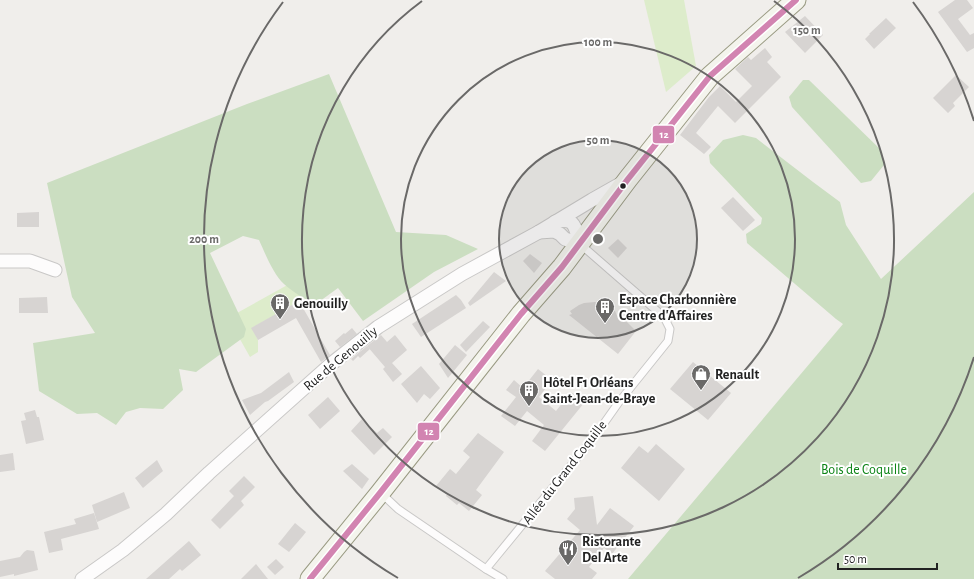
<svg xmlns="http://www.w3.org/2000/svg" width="974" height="579" viewBox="0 0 974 579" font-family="'Alegreya Sans',sans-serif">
<rect width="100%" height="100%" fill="#f0eeeb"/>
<g fill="#ddeccb">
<path d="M644 0H684L696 66 666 92Z"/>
<path d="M309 273 319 290 252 328 258 340V352L250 357 228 318Z"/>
</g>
<g fill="#cbdec1">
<path d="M329 74 396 232 446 235 478 249 434 272 363 321 338 288 316 304C304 299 293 292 284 284 273 274 265 253 259 240L243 236 210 253 246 329 244 337 196 372 179 369 183 390 163 409 140 408 126 412 116 425 97 413 77 414 39 391 33 343 95 333 72 297 47 183 247 104Z"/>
<path d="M803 80H809L882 151 884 165 871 181 861 183 792 107 789 97Z"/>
<path d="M743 135 756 138 813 182 840 202 846 225 881 279 974 192V579H628L843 324 836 319 747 243 746 234 761 224 762 218 710 163 709 155 723 140Z"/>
</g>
<g fill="#d7d4d2">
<path d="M955 0H967L973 8 958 19 970 35 974 33V48L967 52 938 12Z"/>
<path d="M805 16 823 35 805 53 785 32Z"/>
<path d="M886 18 896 28 874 49 865 39 870 34H869Z"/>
<path d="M765 48 772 57 767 62 781 77 735 123 718 106 696 133 711 147 704 154 680 135 709 97 720 86 736 102 752 86 735 69 748 57 751 60Z"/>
<path d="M956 75 969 87 953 103 955 106 948 113 933 98Z"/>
<path d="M733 197 755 220 743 231 721 208Z"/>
<path d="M39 212V227H17V213Z"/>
<path d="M618 239 627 248 618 258 608 248Z"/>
<path d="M530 254 542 263 534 273 523 261Z"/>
<path d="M494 272 506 281 470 306 468 303Z"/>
<path d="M456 295 461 300 466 308 421 337 412 324Z"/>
<path d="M47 297 48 313H19V298Z"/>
<path d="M299 301 330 355 321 362 296 318 258 340 251 328Z"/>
<path d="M595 302 609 307 615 311 618 318 622 317 636 331 618 354 569 315 572 314 570 311 579 305 584 303Z"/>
<path d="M483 321 490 327 466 352 460 345Z"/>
<path d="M352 328 357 334 340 347 335 341 344 333 345 334Z"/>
<path d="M381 335 387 342 395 335 407 350 392 363 402 374 393 382 383 369 385 367 367 346Z"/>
<path d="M455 345 467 355 448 378 439 364Z"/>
<path d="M367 346 370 349 360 358 358 356 353 361 351 359Z"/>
<path d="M693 362 731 393 708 420 670 389Z"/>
<path d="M421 366 440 388 430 399 424 394 417 403 401 384Z"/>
<path d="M538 369 552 380 539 397 556 411 571 392 584 403 545 451 532 441 544 425 527 411 515 426 501 416 516 397 506 390 514 380 523 388Z"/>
<path d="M289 372 294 382 268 401 265 402 250 415 242 400 261 393Z"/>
<path d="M328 397 340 411 320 429 308 415Z"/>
<path d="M35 410 37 417H39L44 440 26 444 21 421 26 420 24 413Z"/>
<path d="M362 419 377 433 383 428 392 437 374 455 351 431Z"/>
<path d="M478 433 504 452 476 490 482 495 469 511 459 503 457 505 446 496 447 494 436 486 450 469 456 474 470 457 463 451Z"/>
<path d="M656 444 685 469 659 501 621 468 639 446 648 453Z"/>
<path d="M13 453 15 470 0 472V455Z"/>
<path d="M157 460 163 471 143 488 135 478Z"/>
<path d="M352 464 369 479 362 489 343 471Z"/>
<path d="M244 476 255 487 241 501 244 505 220 529 211 520 234 496 229 491Z"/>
<path d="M124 492 130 508 97 522 92 505Z"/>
<path d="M593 496 597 525 610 508 634 526 612 554 604 548 589 567 597 573 592 579H555L545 571 580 530 567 519 575 509 574 498Z"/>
<path d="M94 513 99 529 61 539 63 550 49 553 44 532 76 524 74 519Z"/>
<path d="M295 523 306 532 302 537 289 552 278 544Z"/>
<path d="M189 541 201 555 182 571 180 569 169 579H146Z"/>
<path d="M27 550 34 551 38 570 14 576V574L0 577V561L20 557 24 552Z"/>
<path d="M276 559 284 567 275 575 267 567Z"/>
<path d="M256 564 268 579H241Z"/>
</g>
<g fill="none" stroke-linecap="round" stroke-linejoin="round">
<defs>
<g id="service">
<path d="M381 493 398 509 486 569 503 579"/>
<path d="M486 569 595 436 619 402 668 341 670 329 664 317 580 244"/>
</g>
<g id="minor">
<path d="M555 222C576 216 575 228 580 244"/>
<path d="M539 232 554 231 560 234 565 239 580 244"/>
<path d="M0 261H30L55 270"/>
<path d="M82 579 123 550 166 514 209 473 331 364 378 327 462 274 539 232 592 200 622 183"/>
</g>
<path id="secondary" d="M310 579 380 493 521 314 562 267 628 179 710 76 796 0"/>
</defs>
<use href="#service" stroke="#c9c8c7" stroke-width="9"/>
<use href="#minor" stroke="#c9c8c7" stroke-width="15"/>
<use href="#secondary" stroke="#999a82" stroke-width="21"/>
<use href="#service" stroke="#fdfcfc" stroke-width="7"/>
<use href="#minor" stroke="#fdfcfc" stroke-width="13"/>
<use href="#secondary" stroke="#f4f4ed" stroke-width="19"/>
<defs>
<path id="bus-1" d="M310 579 380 493 521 314 562 267 628 179 710 76 796 0"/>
</defs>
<use href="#bus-1" stroke="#fff" stroke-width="9"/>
<use href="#bus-1" stroke="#d284b1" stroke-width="6"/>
</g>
<circle cx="598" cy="239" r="99" fill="#6a6968" fill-opacity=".12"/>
<g fill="none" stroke="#6a6968" stroke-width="2">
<circle cx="598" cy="239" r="99"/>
<circle cx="598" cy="239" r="197"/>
<path d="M774 1A296 296 0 1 1 422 1"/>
<path d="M974 357A394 394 0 0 1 798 578M398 578A394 394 0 0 1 283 2M913 2A394 394 0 0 1 974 121"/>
</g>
<defs>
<symbol id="building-pin" viewBox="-11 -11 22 30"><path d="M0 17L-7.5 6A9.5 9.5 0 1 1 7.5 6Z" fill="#6a6968" stroke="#fff"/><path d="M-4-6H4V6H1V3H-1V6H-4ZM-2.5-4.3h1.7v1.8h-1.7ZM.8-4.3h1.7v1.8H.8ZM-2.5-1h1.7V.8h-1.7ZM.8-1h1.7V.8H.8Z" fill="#fff"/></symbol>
<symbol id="shop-pin" viewBox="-11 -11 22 30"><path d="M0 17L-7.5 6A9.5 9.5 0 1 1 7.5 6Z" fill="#6a6968" stroke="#fff"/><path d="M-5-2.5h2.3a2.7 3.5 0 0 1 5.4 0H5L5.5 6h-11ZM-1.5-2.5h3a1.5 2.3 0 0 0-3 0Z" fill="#fff"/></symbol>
<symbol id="restaurant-pin" viewBox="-11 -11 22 30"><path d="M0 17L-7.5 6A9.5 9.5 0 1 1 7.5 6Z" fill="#6a6968" stroke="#fff"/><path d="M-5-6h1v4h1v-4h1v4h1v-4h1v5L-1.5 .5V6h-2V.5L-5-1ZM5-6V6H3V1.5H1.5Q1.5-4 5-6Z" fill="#fff"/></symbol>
</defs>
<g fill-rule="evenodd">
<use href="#building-pin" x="269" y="292" width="22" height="30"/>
<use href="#building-pin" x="594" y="296" width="22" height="30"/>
<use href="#shop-pin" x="690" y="363" width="22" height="30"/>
<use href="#building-pin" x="518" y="379" width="22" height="30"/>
<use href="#restaurant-pin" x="557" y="538" width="22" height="30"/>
</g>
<circle fill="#222" stroke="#fff" stroke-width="1.5" cx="623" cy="186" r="3.5"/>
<g text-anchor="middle" stroke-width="4" stroke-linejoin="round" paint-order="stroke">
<g font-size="14" font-weight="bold" fill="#222" stroke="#fff" text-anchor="start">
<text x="619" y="304">Espace Charbonnière<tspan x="619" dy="16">Centre d'Affaires</tspan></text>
<text x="294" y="308">Genouilly</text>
<text x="715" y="379">Renault</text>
<text x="543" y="387">Hôtel F1 Orléans<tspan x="543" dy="16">Saint-Jean-de-Braye</tspan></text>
<text x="582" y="546">Ristorante<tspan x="582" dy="16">Del Arte</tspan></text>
</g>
<g font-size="14" fill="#222" stroke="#fff">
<text transform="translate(340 358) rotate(-40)" y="5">Rue de Genouilly</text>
<text transform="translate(564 472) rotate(-52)" y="5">Allée du Grand Coquille</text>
</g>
<g font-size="14" fill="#0c8416" stroke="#fff">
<text x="864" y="474">Bois de Coquille</text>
</g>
</g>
<circle cx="598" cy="239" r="6" fill="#6a6968" stroke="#fff" stroke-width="2"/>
<g font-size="12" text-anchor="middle" font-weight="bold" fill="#6a6968" stroke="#fff" stroke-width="4" stroke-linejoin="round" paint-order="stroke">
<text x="807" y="34">150 m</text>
<text x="598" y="46">100 m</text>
<text x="598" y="144">50 m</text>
<text x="204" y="243">200 m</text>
</g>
<g stroke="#fff" stroke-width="1.5">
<rect x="652" y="125" width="23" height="19" rx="4" fill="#d284b1"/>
<rect x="417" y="422" width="23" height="19" rx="4" fill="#d284b1"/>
</g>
<g font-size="11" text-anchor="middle" font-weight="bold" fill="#fff">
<text x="664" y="138">12</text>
<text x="429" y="435">12</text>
</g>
<path d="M838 563v6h99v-6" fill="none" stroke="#222222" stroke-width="2"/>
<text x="844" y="563" font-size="12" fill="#222222" stroke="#ffffff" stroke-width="3" paint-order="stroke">50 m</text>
</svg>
